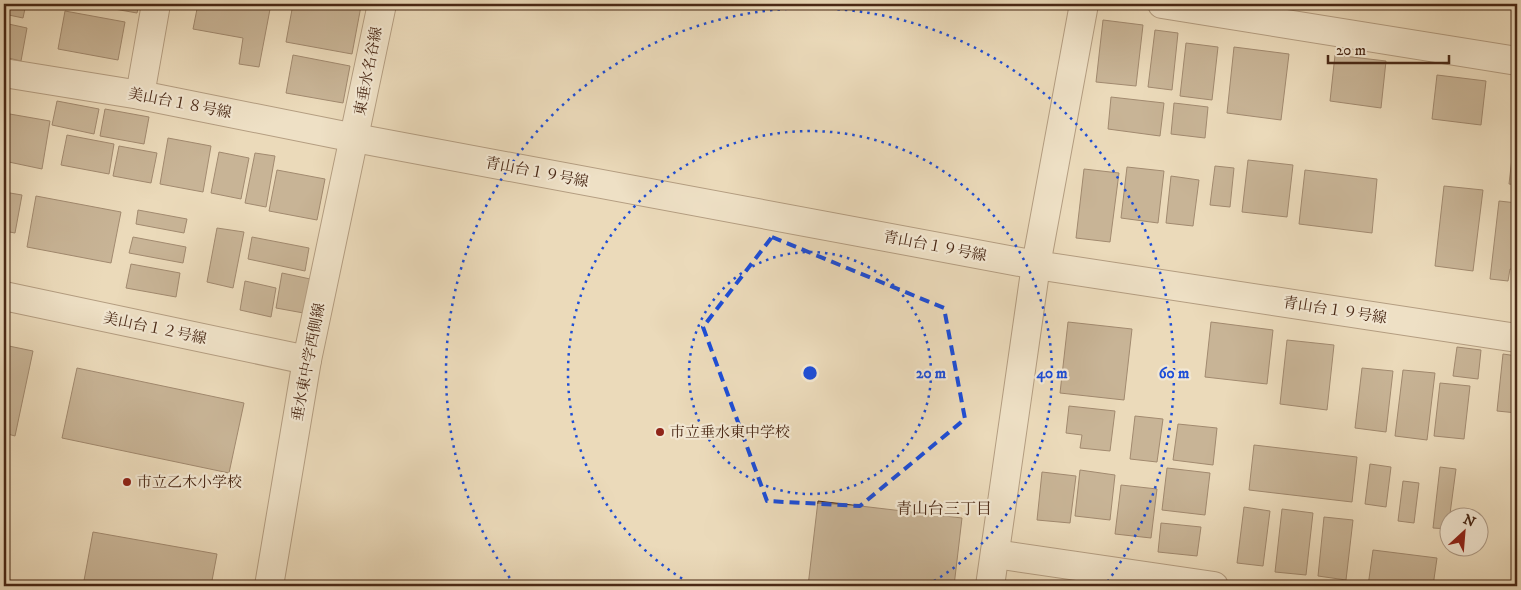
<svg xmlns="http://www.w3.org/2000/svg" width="1521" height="590" viewBox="0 0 1521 590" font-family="'IM FELL DW Pica','Noto Serif JP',serif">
<rect width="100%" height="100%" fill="#ebdaba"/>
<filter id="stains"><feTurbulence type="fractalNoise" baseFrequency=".004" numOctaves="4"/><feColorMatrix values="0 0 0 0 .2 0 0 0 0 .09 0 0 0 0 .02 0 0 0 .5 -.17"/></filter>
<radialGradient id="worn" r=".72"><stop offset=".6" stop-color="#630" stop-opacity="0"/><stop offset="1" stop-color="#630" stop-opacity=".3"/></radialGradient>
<g fill="#9d856b" stroke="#492815">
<path d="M4 4H26L23 18 4 14Z"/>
<path d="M86 4H139L137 13Z"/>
<path d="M198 4H271L259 67 239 64 243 38 193 29Z"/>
<path d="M293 4H349L361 6 352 54 286 42Z"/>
<path d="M65 11 125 22 118 60 58 49Z"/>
<path d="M1103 20 1143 25 1136 86 1096 82Z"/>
<path d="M4 23 27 28 21 61 4 57Z"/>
<path d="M1155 30 1178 33 1172 90 1148 87Z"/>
<path d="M1186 43 1218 47 1212 100 1180 96Z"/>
<path d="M1234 47 1289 54 1281 120 1227 113Z"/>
<path d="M293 55 350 66 343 103 286 93Z"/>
<path d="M1335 55 1386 61 1381 108 1330 101Z"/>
<path d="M1437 75 1486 81 1481 125 1432 119Z"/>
<path d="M1111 97 1164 103 1160 136 1108 129Z"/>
<path d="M57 101 99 109 94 134 52 125Z"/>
<path d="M1174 103 1208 107 1205 138 1171 134Z"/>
<path d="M105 109 149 117 144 144 100 136Z"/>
<path d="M4 113 50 121 42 169 4 161Z"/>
<path d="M1517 114V185L1509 184Z"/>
<path d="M67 135 114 144 109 174 61 165Z"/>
<path d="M168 138 211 146 203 192 160 184Z"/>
<path d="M119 146 157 153 151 183 113 176Z"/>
<path d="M219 152 249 158 241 199 211 193Z"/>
<path d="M255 153 275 156 266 207 245 203Z"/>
<path d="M1248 160 1293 165 1287 217 1242 212Z"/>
<path d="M1215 166 1234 168 1230 207 1210 205Z"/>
<path d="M1127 167 1164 171 1158 223 1121 218Z"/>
<path d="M1084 169 1119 173 1110 242 1076 238Z"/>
<path d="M277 170 325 179 317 220 269 211Z"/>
<path d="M1305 170 1377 179 1372 233 1299 224Z"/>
<path d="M1171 176 1199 180 1193 226 1166 223Z"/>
<path d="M1444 186 1483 190 1473 271 1435 266Z"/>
<path d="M4 192 22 195 15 233 4 231Z"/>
<path d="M36 196 121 212 111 263 27 247Z"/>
<path d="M1499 201 1517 203V270L1510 269 1508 281 1490 279Z"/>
<path d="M138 210 187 219 184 233 136 224Z"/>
<path d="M217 228 244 232 233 288 207 282Z"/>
<path d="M133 237 186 247 183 263 129 253Z"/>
<path d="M252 237 309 248 305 271 248 259Z"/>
<path d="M131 264 180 273 176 297 126 288Z"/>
<path d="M282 273 315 280 309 314 276 308Z"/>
<path d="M245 281 276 288 271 317 240 310Z"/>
<path d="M1068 322 1132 329 1124 400 1060 393Z"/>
<path d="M1211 322 1273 330 1267 384 1205 377Z"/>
<path d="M1287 340 1334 345 1327 410 1280 404Z"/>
<path d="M4 345 33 351 15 436 4 433Z"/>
<path d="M1457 347 1481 350 1478 379 1453 376Z"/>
<path d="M1503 354 1517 356V413L1497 411Z"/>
<path d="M77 368 244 403 229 473 62 438Z"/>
<path d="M1362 368 1393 371 1386 432 1355 428Z"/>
<path d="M1403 370 1435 373 1427 440 1395 436Z"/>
<path d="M1440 383 1470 386 1464 439 1434 436Z"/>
<path d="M1069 406 1115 411 1110 451 1080 448 1082 435 1066 433Z"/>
<path d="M1135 416 1163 419 1157 462 1130 459Z"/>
<path d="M1178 424 1217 428 1213 465 1173 460Z"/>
<path d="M1254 445 1357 457 1352 502 1249 490Z"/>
<path d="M1370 464 1391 467 1386 507 1365 504Z"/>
<path d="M1440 467 1456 469 1448 529 1433 528Z"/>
<path d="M1167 468 1210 473 1205 515 1162 510Z"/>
<path d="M1080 470 1115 475 1110 520 1075 516Z"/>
<path d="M1042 472 1076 476 1070 523 1037 520Z"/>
<path d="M1403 481 1419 483 1414 523 1398 521Z"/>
<path d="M1121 485 1157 489 1151 538 1115 534Z"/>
<path d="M818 501 962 518 954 586H808Z"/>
<path d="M1244 507 1270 511 1263 566 1237 563Z"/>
<path d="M1282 509 1313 513 1306 575 1275 572Z"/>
<path d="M1324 517 1353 520 1346 580 1318 576Z"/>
<path d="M1161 523 1201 527 1197 556 1158 552Z"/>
<path d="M93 532 217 554 211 586H83Z"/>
<path d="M1373 550 1437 558 1433 586H1368Z"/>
</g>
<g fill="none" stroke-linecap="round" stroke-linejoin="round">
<defs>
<g id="minor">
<path d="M1162 4 1517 61"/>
<path d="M4 73 140 95 355 138 1036 265 1517 338"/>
<path d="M140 95 156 4"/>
<path d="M4 296 307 360"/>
<path d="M995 554 1214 586"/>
<path d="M269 586 307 360 382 4"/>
<path d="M990 586 1036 265 1084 4"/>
</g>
</defs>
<use href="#minor" stroke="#72543e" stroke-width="30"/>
<use href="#minor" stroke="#f2e7d2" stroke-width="28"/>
</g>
<path d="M0 0H1521V590H0ZM772 237 944 308 965 419 860 506 767 501 703 327Z" fill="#ebdaba" fill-opacity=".55" fill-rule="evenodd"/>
<path fill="none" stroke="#1d4ed8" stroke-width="4" stroke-dasharray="10 6" stroke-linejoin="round" d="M772 237 944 308 965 419 860 506 767 501 703 327Z"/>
<g fill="none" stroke="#1d4ed8" stroke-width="2.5" stroke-dasharray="2.5 5">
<circle cx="810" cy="373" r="121"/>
<path d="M695 586A242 242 0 1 1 925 586"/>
<path d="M514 584A364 364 0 1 1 1106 584"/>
</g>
<g fill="#8f2418" stroke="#f2e7d2" stroke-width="2">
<circle cx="660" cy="432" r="5"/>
<circle cx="127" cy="482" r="5"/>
</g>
<g text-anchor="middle" stroke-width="4.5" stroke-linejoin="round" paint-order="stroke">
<g font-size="15" fill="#492815" stroke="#f2e7d2">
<text transform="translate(368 71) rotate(-79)" y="5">東垂水名谷線</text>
<text transform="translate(180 103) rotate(11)" y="5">美山台１８号線</text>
<text transform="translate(537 172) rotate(11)" y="5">青山台１９号線</text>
<text transform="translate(935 246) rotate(11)" y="5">青山台１９号線</text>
<text transform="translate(1335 310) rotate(9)" y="5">青山台１９号線</text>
<text transform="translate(155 328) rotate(12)" y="5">美山台１２号線</text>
<text transform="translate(308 362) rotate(-79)" y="5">垂水東中学西側線</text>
</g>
<g font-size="15" fill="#492815" stroke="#f2e7d2" text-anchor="start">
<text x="670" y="437">市立垂水東中学校</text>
<text x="137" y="487">市立乙木小学校</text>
</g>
<g font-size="16" fill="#492815" stroke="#f2e7d2">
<text x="944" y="514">青山台三丁目</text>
</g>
</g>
<circle cx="810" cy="373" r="8" fill="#1d4ed8" stroke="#f2e7d2" stroke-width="2.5"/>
<g font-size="15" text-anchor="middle" font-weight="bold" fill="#1d4ed8" stroke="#f2e7d2" stroke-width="4.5" stroke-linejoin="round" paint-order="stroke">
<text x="931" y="378">20 m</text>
<text x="1052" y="378">40 m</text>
<text x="1174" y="378">60 m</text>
</g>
<rect width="1521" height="590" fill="none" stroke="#ebdaba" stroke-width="20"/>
<rect x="5" y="5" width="1511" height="580" fill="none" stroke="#492815" stroke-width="2.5"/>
<rect x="10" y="10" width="1501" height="570" fill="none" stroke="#492815"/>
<g transform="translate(1464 532) rotate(26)"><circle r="24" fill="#f2e7d2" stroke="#ae9b86"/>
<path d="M0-4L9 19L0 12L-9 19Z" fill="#8f2418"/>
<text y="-8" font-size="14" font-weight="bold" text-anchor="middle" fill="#492815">N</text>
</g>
<path d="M1328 55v8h121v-8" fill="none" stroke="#492815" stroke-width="2.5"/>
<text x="1336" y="55" font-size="15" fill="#492815" stroke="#f2e7d2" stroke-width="4" paint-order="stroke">20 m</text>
<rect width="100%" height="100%" filter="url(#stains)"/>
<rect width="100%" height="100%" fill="url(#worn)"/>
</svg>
